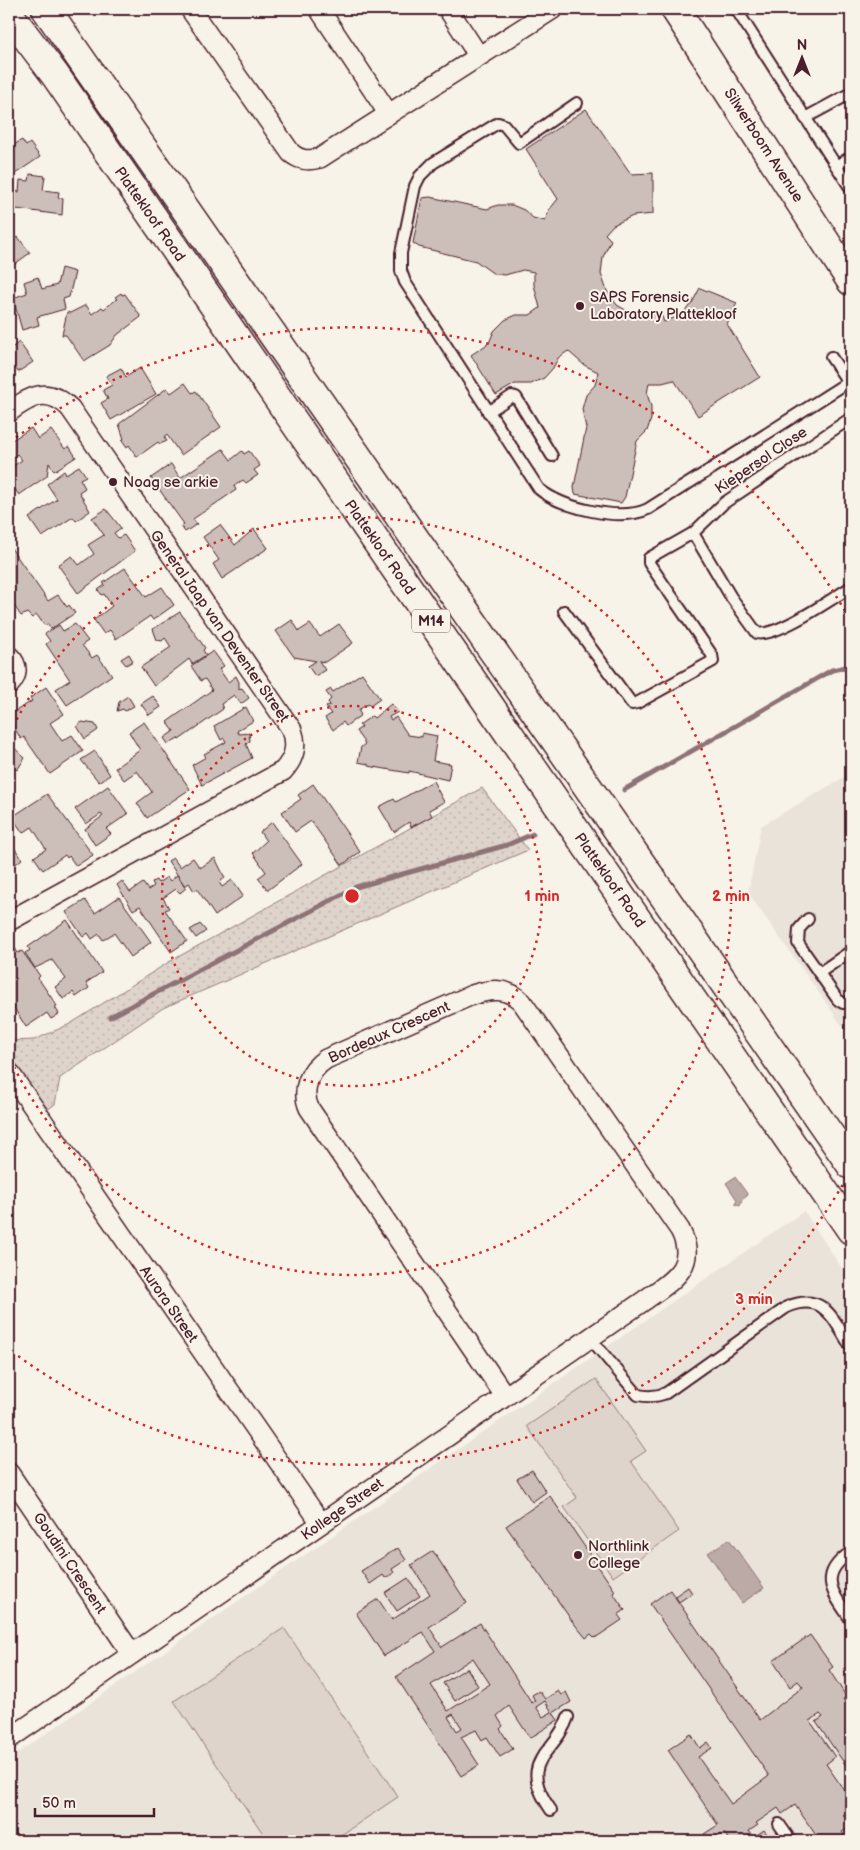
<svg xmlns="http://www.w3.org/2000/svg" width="860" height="1850" viewBox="0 0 860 1850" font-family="'Balsamiq Sans',sans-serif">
<defs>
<pattern id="grass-dots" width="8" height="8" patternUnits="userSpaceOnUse" patternTransform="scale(1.25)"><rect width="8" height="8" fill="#ded4cc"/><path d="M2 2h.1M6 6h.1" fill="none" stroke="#c0b6af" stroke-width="1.8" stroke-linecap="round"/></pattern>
</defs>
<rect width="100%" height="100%" fill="#f7f3e8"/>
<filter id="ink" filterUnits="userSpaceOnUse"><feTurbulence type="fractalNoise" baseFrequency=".02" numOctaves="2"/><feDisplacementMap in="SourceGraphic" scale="10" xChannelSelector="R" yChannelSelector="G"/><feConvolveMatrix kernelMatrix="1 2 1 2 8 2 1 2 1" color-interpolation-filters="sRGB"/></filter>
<g filter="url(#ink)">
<g fill="#eae3da">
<path d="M851 773V1038L748 893 761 826Z"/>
<path d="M804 1211 851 1282V1841H9V1759Z"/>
</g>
<path fill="url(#grass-dots)" stroke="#947a7c" d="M482 788 528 850 163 1008 60 1078 55 1104 47 1110 9 1055V1042L11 1041 34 1040 70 1024 169 962Z"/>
<g fill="#ded4cc" stroke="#947a7c">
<path d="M596 1379 646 1451 631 1461 679 1531 613 1577 564 1507 577 1498 527 1426Z"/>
<path d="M284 1628 398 1797 332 1841H268L174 1701Z"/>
</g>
<g fill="#bcaaa7" stroke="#8e7275">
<path d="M735 1177 748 1195 742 1200 740 1206 735 1204 737 1200 726 1183Z"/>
<path d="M729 1539 764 1588 742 1603 708 1553Z"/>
</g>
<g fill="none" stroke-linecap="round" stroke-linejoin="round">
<g stroke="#8e7275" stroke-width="5">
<path d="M624 790 832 670 851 666"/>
<path d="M110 1017 356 887 507 845 533 834"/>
</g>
</g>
<g fill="#ccbfb9" stroke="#4a1f2b" fill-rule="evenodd">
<path d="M586 109 631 174 653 173V214L633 216 613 225 605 234 611 240 603 257 601 274 607 291 617 305 629 312 646 316 661 314 664 322 681 315 692 303 700 288 737 303 727 324 760 377 698 416 674 380 662 383H649L647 394 651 406V419L647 431 637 441 625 497 621 503 575 494 574 487 586 428 582 409 586 395 595 385 598 372 584 365 568 351 558 358 553 368 544 378 531 384H515L496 395 471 355 489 343 494 331 505 320 516 315H530L540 308 534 285V272L523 270 505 275 494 274 476 261 419 247 413 243 422 198 430 197 487 209 498 205H512L524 210 533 218 545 221 549 210 558 199 526 149Z"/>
<path d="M22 140 26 146 30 143 40 157 9 178V152L13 149 12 146Z"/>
<path d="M30 174 45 176 43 190 59 192 58 198 63 199 62 215 9 208V190L19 192 20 180 29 181Z"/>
<path d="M18 237 30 253 9 268V244Z"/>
<path d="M61 268 75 272 69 297 63 299 65 309 37 317 39 325 22 330 13 298 27 293 24 282 38 277 42 289 57 285Z"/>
<path d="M121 293 122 295 125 294 141 317 117 335 110 345 84 361 66 335H62L67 312 70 313 86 305 92 314 102 307 104 309 117 299 115 297Z"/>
<path d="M9 341 13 347 19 342 33 362 18 372 12 364 9 366Z"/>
<path d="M121 368 126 377 140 368 156 394 111 420 101 403 108 399 103 390 112 385 106 376Z"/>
<path d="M185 383 192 393 196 391 221 427 181 455 167 435 164 437 167 441 160 444 158 442 137 457 129 445 127 447 122 440 124 439 119 424 167 388 171 393Z"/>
<path d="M31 428 38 439 51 430 65 449 69 446 76 457 54 471 49 463 47 476 19 495 9 481V469L22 460 17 454 13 458 9 452V442Z"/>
<path d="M223 449 231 460 242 451 244 454 249 451 260 466 254 470 258 475 246 483 243 480 234 486 236 490 193 519 197 524 185 532 181 526 184 524 151 478 171 464 180 478Z"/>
<path d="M79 466 86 476 80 479 85 488 79 492 90 511 76 521 73 517 42 537 29 518 57 499 47 484 64 471 66 474Z"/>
<path d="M106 509 121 528 114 533 118 538 124 535 135 551 78 593 58 565 72 556 79 565 94 554 88 545 104 535 92 518Z"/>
<path d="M9 522 14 535 9 538Z"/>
<path d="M220 525 235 545 254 529 268 548 222 579 213 564 219 560 203 537Z"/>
<path d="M9 545 48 601 58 595 67 607 69 605 75 613 51 629 48 624 44 625 37 615 32 618 27 613 21 616 9 598Z"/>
<path d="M125 568 146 597 162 587 174 605 153 620 150 616 116 639 110 630 104 634 94 620 112 606 104 594 102 595 98 590 105 585 103 583Z"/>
<path d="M180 612 205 648 203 650 206 655 192 664 189 659 154 686 141 667 171 647 165 638 162 641 157 640 153 629Z"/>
<path d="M292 620 299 631 310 624 320 637 339 624 353 643 325 662 319 661 325 670 315 676 308 666 316 661 294 657 276 631Z"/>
<path d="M75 624 88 641 82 645 92 658 97 655 112 675 67 705 56 689 70 680 46 644 50 641 45 634 59 625 63 631Z"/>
<path d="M213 651 224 666 219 669 228 682 236 676 239 682V689L242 688 249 698 241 704 234 695 221 704 223 709 179 740 178 738 168 744 164 738 174 731 167 722 212 690 205 679 201 681 191 666Z"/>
<path d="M129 654 133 661 126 665 121 659Z"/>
<path d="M362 673 380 699 370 706 368 704 358 710 361 715 346 726 343 722 333 730 325 718 331 714 326 707 330 705 328 702 331 699 326 692 331 689 333 692Z"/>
<path d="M46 687 64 714 50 723 62 741 72 735 83 751 50 774 24 737 21 739 9 719V715L32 701 30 698Z"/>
<path d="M128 696 134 706 125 711 123 709 117 711 119 702Z"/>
<path d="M153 696 161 707 149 715 141 704Z"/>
<path d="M391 704 398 712 389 717 391 720 396 717 408 735 422 737V733L437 736 433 761 451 764 448 780 409 771V773L368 766V764L358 762 361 747 365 744 356 731 362 727 359 725 372 716 374 718Z"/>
<path d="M246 707 253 721 237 731 239 734 249 733 250 741 246 744 252 758 202 785 192 765 206 757 204 754 226 742 224 738 221 740 214 726Z"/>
<path d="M82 722 95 724 98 730 85 739 77 726Z"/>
<path d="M144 722 190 789 147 818 137 803 152 792 137 771 124 780 115 768 140 750 129 732Z"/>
<path d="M9 743 25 758 17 770 9 763Z"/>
<path d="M95 751 110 775 99 782 81 760Z"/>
<path d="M433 781 444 802 429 810 432 816 411 827 409 822 394 832 379 807 394 799 396 802Z"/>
<path d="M313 784 360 852 342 865 311 821 295 832 282 812 301 799 298 795Z"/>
<path d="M108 786 128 814 106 829 111 834 95 845 85 829 103 816 101 814 86 824 75 809Z"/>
<path d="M47 794 93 855 76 866 69 856 67 858 65 855 43 870 34 857 46 849 32 827 23 833 12 817Z"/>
<path d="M272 822 302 864 268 890 258 878 266 872 253 853 266 841 260 832Z"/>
<path d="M9 840 22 859 9 869Z"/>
<path d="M173 858 180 867 193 858 200 868 215 858 225 878 219 882 222 887 232 880 243 896 215 916 197 889 194 891 189 883 185 886 168 861Z"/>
<path d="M177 875 186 888 180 893 176 889 163 898 169 908 165 910 187 941 171 952 140 906 133 910 117 885 122 881 130 892 143 883 148 890 154 886 152 882 156 880 158 883 167 877 170 881Z"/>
<path d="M119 897 151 942 131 957 114 933 103 940 99 934 92 939 88 933 83 937 66 912 85 900 95 913Z"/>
<path d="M67 920 102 972 86 983 89 988 76 997 73 992 63 999 55 987 66 979 52 960 35 968 25 953 30 950 28 947Z"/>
<path d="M200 924 206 931 196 938 190 930Z"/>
<path d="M11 942 18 953 22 951 40 976 38 978 57 1006 55 1007 59 1014 51 1019 47 1013 26 1027 9 1000V943Z"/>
<path d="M532 1470 546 1492 532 1502 517 1479Z"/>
<path d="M550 1496 615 1591 613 1593 625 1610 618 1615 622 1620 595 1638 591 1634 586 1638 572 1621 506 1526Z"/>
<path d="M398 1548 406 1560 392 1569 394 1573 385 1578 383 1575 370 1584 361 1571Z"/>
<path d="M433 1551 467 1603 429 1627 442 1647 480 1623 532 1703 535 1701 532 1695 539 1691 545 1699 558 1691 561 1695 566 1692 571 1702 553 1713 558 1720 530 1738 509 1706 504 1710 497 1716 503 1726 500 1729 513 1749 500 1757 487 1737 482 1740 476 1730 461 1737 479 1765 461 1776 396 1677 435 1651 423 1632 384 1656 356 1613 378 1599 392 1620 430 1594 411 1565ZM473 1658 490 1684 448 1711 431 1685ZM545 1701 552 1712 543 1717 536 1707ZM453 1714 462 1728 457 1731 448 1717Z"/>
<path d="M408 1578 420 1596 397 1611 385 1593Z"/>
<path d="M688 1587 692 1593 679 1602 675 1596Z"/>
<path d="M670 1590 760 1720 803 1687 798 1681 790 1687 773 1661 810 1635 833 1667 829 1670 846 1696 843 1699 845 1702 851 1699V1773L816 1722 823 1717 820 1714 810 1721 835 1757 826 1764 844 1790 851 1784V1809L843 1815 845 1817 851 1814V1826L842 1832 848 1841H820L795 1805 782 1814 778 1808 756 1823 758 1825 749 1831 754 1837 764 1830 772 1841H730L724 1833 710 1841 704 1834 718 1825 668 1750 691 1734 700 1748 708 1742 712 1748 698 1757 731 1804 769 1776 650 1604Z"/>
<path d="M467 1668 478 1686 455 1701 443 1683Z"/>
</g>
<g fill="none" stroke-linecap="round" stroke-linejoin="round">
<defs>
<g id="lane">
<path d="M736 9 851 189"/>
<path d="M577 103 519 143 504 125 498 123 433 163 420 176 415 186 401 253V271L405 282 539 489C562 508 620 522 648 509L845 384 846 379 831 357"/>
<path d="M805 118 851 93"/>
<path d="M836 166 851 157"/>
<path d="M488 412 512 396 516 397 552 456"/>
<path d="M693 533 731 597 757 633C776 638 833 598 851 587"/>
<path d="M564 611 632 704 637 703 713 661 712 655 649 563V558L693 533 724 503 851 418"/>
<path d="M808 919 799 929 798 943 838 1000 843 1003H851"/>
<path d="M819 973 851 951"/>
<path d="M590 1338 638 1395C648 1397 656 1397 666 1393L787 1307C825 1291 833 1320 851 1347"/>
<path d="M851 1552C817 1575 832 1592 851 1620"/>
<path d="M551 1810C515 1759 555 1756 568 1717"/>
<path d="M779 1824 791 1841"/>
</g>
<g id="street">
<path d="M190 9 291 153C300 161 309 161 320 158L553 9"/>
<path d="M319 9 388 113"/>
<path d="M448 9 478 55"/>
<path d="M9 412C31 396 47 386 70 408L292 730C298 746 294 759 283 771L9 921"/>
<path d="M9 656C19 665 18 676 9 685"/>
<path d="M9 1072 321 1523"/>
<path d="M9 1473 132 1654"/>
<path d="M9 1739 645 1300C671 1281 699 1267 680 1230L522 1002C507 987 491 989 472 995L326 1059C309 1070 301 1090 309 1108L505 1396"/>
</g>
<path id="secondary" d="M675 9 851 281"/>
<g id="primary">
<path d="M46 9 851 1165"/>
<path d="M9 14 55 75 851 1230"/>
</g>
</defs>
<use href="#lane" stroke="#4a1f2b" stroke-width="14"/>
<use href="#street" stroke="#4a1f2b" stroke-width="22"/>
<use href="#secondary" stroke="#4a1f2b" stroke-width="31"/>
<use href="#primary" stroke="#4a1f2b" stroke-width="31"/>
<use href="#lane" stroke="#f7f3e8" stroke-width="10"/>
<use href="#street" stroke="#f7f3e8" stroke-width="19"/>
<use href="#secondary" stroke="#f7f3e8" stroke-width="28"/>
<use href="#primary" stroke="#f7f3e8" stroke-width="28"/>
</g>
</g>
<g fill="none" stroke="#d62828" stroke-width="2.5" stroke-dasharray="2.5 5">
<circle cx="352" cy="896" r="190"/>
<path d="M10 733A379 379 0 1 1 10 1059"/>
<path d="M850 1172A569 569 0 0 1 10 1350M10 442A569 569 0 0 1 850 620"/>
</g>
<g fill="#4a1f2b" stroke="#f7f3e8" stroke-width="2">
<circle cx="580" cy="306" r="5"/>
<circle cx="113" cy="482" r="5"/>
<circle cx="578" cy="1555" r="5"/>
</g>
<g text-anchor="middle" stroke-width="4" stroke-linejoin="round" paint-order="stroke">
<rect fill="#f7f3e8" stroke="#7e5f64" stroke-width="1" x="412" y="609.5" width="38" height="23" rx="4"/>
<g font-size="14" font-weight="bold" fill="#4a1f2b">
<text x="431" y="626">M14</text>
</g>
<g font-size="15" fill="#4a1f2b" stroke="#f7f3e8">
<text transform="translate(764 145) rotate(57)" y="5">Silwerboom Avenue</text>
<text transform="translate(150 214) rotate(55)" y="5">Plattekloof Road</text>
<text transform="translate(761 460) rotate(-34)" y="5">Kiepersol Close</text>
<text transform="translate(380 547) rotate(55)" y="5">Plattekloof Road</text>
<text transform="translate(220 626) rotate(55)" y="5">General Jaap van Deventer Street</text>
<text transform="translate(610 880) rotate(55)" y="5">Plattekloof Road</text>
<text transform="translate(389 1032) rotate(-24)" y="5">Bordeaux Crescent</text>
<text transform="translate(169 1304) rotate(55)" y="5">Aurora Street</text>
<text transform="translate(342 1509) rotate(-35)" y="5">Kollege Street</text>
<text transform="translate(70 1563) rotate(56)" y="5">Goudini Crescent</text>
</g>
<g font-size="15" fill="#4a1f2b" stroke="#f7f3e8" text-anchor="start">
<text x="590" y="302">SAPS Forensic<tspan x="590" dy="17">Laboratory Plattekloof</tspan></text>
<text x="123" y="487">Noag se arkie</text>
<text x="588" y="1551">Northlink<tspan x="588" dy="17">College</tspan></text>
</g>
</g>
<circle cx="352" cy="896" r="8" fill="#d62828" stroke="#f7f3e8" stroke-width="2.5"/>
<g font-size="15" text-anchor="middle" font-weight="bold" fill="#d62828" stroke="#f7f3e8" stroke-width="4" stroke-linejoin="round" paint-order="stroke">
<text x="542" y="901">1 min</text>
<text x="731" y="901">2 min</text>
<text x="754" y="1304">3 min</text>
</g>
<rect width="860" height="1850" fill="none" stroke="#f7f3e8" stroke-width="30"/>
<rect x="15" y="15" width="830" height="1820" fill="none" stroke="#4a1f2b" stroke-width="2" filter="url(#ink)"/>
<g transform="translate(802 58)" stroke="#f7f3e8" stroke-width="4" paint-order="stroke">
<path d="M0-4L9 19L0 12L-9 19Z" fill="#4a1f2b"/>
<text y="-8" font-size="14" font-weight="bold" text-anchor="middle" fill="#4a1f2b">N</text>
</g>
<path d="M35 1808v8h119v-8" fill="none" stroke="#4a1f2b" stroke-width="2.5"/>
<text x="42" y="1808" font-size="15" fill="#4a1f2b" stroke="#f7f3e8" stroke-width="4" paint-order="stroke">50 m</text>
</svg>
